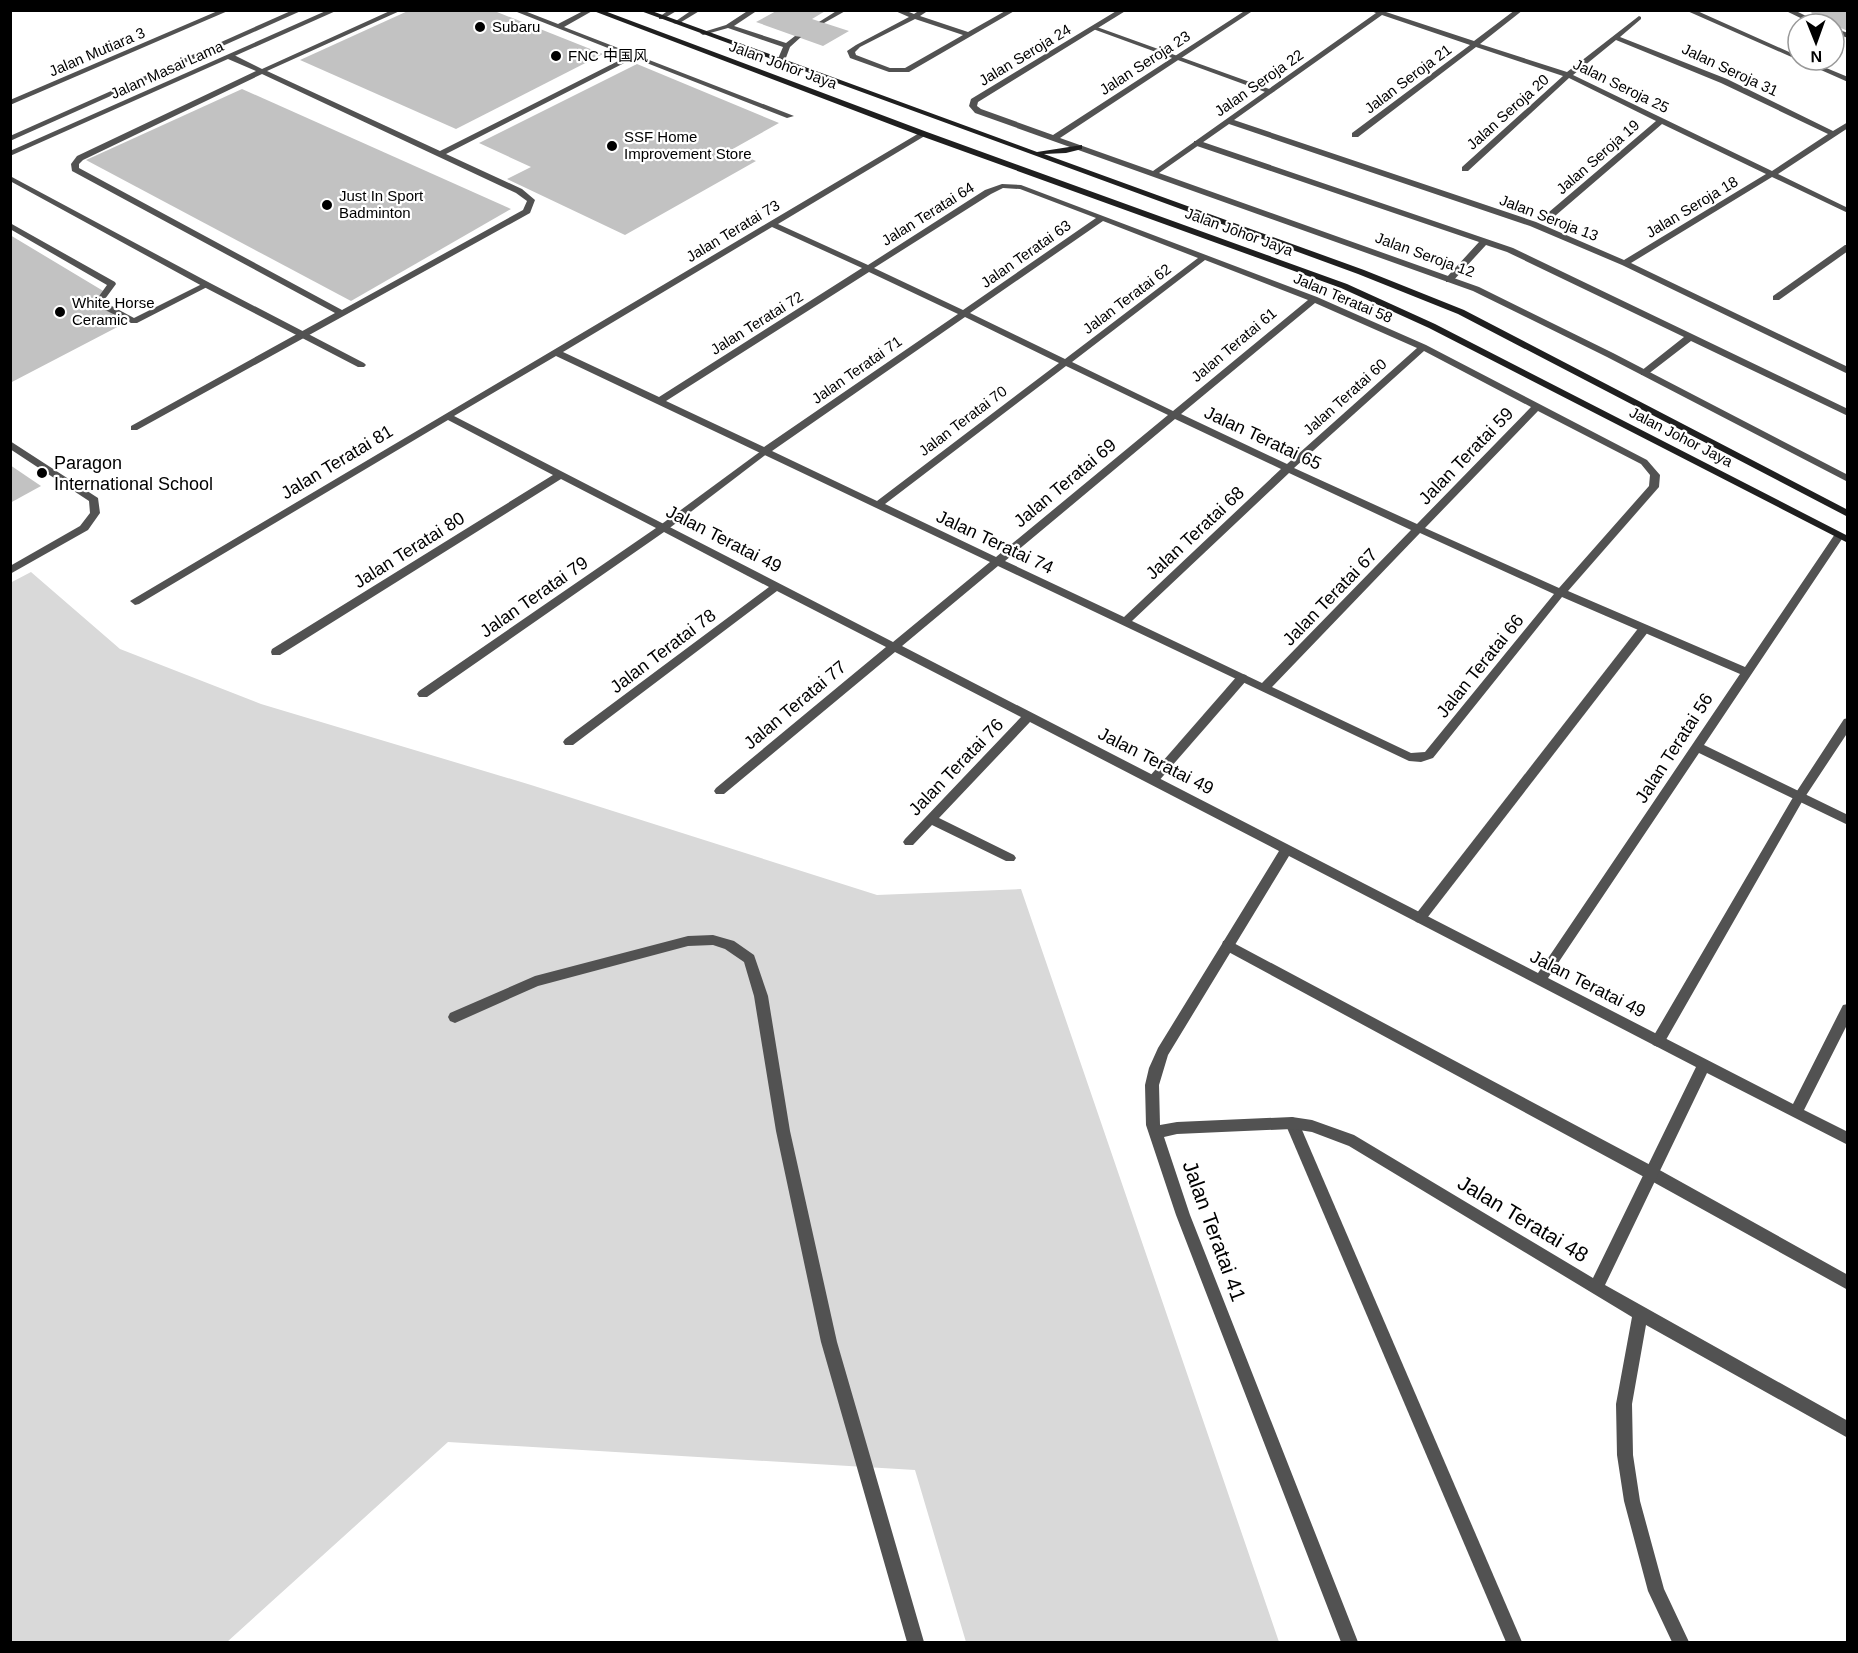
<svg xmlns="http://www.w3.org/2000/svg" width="1858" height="1653" viewBox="0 0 1858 1653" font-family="Helvetica,'Noto Sans SC',sans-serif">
<rect width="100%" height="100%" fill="#fff"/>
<path fill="#d9d9d9" d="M31 572 120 649 261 704 531 785 877 895 1021 889 1279 1642H966L915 1470 448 1442 227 1642H11L10 583Z"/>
<g fill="#c2c2c2">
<path d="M410 10H492L603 54 456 129 300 60Z"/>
<path d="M778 10H827L812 19 849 31 823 46 756 22Z"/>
<path d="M1811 10H1848V31L1812 16Z"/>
<path d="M637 64 779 123 731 150 756 161 625 235 507 179 531 167 479 143Z"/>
<path d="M242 89 511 209 351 301 86 160Z"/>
<path d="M10 235 105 292 90 301 127 322 10 383Z"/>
<path d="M10 465 41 486 10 503Z"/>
</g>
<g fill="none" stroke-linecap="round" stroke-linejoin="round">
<g fill="#525252" fill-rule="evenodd">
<path d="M392 10H402L267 71 440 151 628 56 512 10H522L558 24 585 10H594L564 27 794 116 787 118 634 58 446 154 522 189 535 200 530 213 137 430H131V426L335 313 72 171 71 164 77 156 256 71 228 59V55H234L262 69ZM262 74 516 193 527 201 523 210 342 310 79 168V164L83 160Z"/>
<path d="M669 10H678L663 19H659V17Z"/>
<path d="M692 10H701L678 24 673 23Z"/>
<path d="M749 10H758L734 26 786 43 795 36 801 37 790 47 784 63 777 61 783 47 728 28 703 35 700 33 726 25Z"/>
<path d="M838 10H847L824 23 819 22Z"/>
<path d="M893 10H904L914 14 920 10H929L920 16 968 32 1007 10H1016L909 72H889L850 58 847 51 856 45 909 17ZM915 19 963 35 905 68H890L856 55 855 52 860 47Z"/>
<path d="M1685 10H1695L1798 56V60H1807L1848 77V82Z"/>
<path d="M1093 27H1097L1275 91 1268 93 1093 29Z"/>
<path d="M1194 141H1200L1513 248 1848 409V416L1691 341 1647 375H1641V371L1684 337 1507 252 1486 245 1452 282H1446V278L1479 242 1194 145Z"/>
<path d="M10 223 115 282 116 284 105 299 108 304 134 318 204 283 211 285 137 323H131L101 308 97 299 107 285 10 229Z"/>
<path d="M10 441 98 498 100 513 88 530 10 574V566L80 526 90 513 89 501 10 449Z"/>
<path d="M765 448 770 451 768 453 667 530H659V526Z"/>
<path d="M1644 625 1648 626 1649 629 1648 632 1424 922 1420 923 1416 922 1414 918 1416 914 1640 626Z"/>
<path d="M1242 674 1246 675 1248 678 1246 681 1157 783H1149L1147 780 1149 777 1238 675Z"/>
<path d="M1848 718V732L1803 800 1663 1045 1658 1047 1653 1045 1651 1041 1653 1037 1795 794 1844 719Z"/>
<path d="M713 935 734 941 754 955 768 996 790 1131 837 1342 924 1642H907L821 1342 776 1131 754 996 744 962 725 949 713 945 688 946 538 986 455 1023 450 1021 448 1017 450 1013 535 976 688 936Z"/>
<path d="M1228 940 1656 1168 1848 1275V1290L1646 1178 1223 949 1222 945 1223 941Z"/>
<path d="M1292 1117 1297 1119 1299 1123 1522 1642H1506L1285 1123 1287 1119Z"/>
</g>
<g fill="#525252" fill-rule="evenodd">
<path d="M220 10H230L10 105V100Z"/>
<path d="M293 10H303L10 141V136Z"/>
<path d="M328 10H338L10 156V151Z"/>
<path d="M1118 10H1127L978 102 977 106 981 109 1053 135 1246 10H1254L1060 138 1153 171 1376 13 1369 10H1388L1386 12 1474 41 1515 10H1523L1480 44 1567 72 1639 16 1641 17V19L1620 37 1727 79 1833 131 1848 122V128L1778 174 1848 208V213L1772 177 1631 263 1848 367V374L1622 265 1530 226 1229 124 1159 173 1479 287 1613 353 1848 475V482L1607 357 1473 291 975 113 969 106 971 99ZM1382 15 1470 45 1352 133V137H1358L1476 47 1563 76 1462 167V171H1468L1569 78 1656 121 1549 212V216H1555L1662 124 1766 174 1624 260 1536 222 1234 120ZM1616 40 1721 83 1828 134 1772 171 1573 75Z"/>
<path d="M1784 10H1794L1822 24H1813Z"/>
<path d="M1834 28 1848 33V38L1834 33Z"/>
<path d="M921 132 928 134 778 224 868 265 985 190 1002 184 1021 185 1317 297 1426 345 1647 460 1660 475 1659 487 1568 591 1745 667 1835 534 1839 533 1844 536 1704 745 1848 815V825L1699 753 1548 978 1793 1104 1843 1005 1848 1004V1023L1804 1110 1848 1132V1145L1707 1073 1605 1285 1848 1421V1438L1646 1325 1632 1404 1633 1455 1640 1501 1664 1589 1689 1642H1672L1648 1591 1624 1501 1617 1455 1616 1404 1632 1317 1349 1146 1312 1132 1292 1129 1177 1134 1164 1137 1190 1215 1358 1642H1341L1176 1215 1146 1125 1145 1085 1149 1068 1158 1048 1279 851 1030 722 939 818 1014 855 1016 858 1014 861H1006L932 825 913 845H905L903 842 905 839 1021 717 895 652 724 794H716L714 791 716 788 886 647 777 591 573 745H565L563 742 565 739 769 587 664 532 427 697H419L417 694 419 691 656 528 561 479 280 655H272L271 652 272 649 553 475 448 420 139 604 135 605 130 601ZM1003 188 1020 189 1096 218 963 310 874 268 991 194ZM1103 221 1198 258 1065 359 970 313ZM772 227 862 268 659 397 563 352ZM1205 260 1308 300 1173 411 1072 362ZM869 272 958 314 764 447 666 401ZM1315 303 1417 348 1287 464 1181 414ZM965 317 1059 363 877 501 772 451ZM1424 351 1531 407 1417 524 1294 468ZM556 356 990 562 893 642 454 416ZM1066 366 1168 415 996 557 885 504ZM1538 411 1641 464 1650 475 1649 486 1559 588 1425 528ZM1175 419 1281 469 1124 617 1005 561ZM1289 473 1411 530 1262 683 1132 621ZM1420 533 1554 594 1425 752 1411 753 1272 687ZM998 566 1409 761 1421 762 1433 758 1562 597 1740 674 1538 973 902 646ZM1289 856 1696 1067 1593 1278 1354 1135 1312 1120 1292 1117 1177 1122 1160 1125 1159 1085 1168 1055Z"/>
<path d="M10 176 210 283 364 363 366 365 364 367H358L204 287 10 181Z"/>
<path d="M1845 245H1848V251L1779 300H1773V296Z"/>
</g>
<g fill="#1f1f1f" fill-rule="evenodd">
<path d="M591 10H602L927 132 1347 284 1435 324 1848 536V543L1429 328 1341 288 921 136Z"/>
<path d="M638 10H649L1037 152 1082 145V149L1066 153 1044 154 1364 270 1464 310 1848 510V517L1458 314 1358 274Z"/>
</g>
</g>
<g fill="#000" stroke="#fff" stroke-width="2">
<circle cx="480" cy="27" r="6"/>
<circle cx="556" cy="56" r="6"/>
<circle cx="612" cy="146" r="6"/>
<circle cx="327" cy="205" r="6"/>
<circle cx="60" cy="312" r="6"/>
<circle cx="42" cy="473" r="6"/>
</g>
<g text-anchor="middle" stroke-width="4.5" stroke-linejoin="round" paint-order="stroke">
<g font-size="15" fill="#000" stroke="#fff" text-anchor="start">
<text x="492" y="32">Subaru</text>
<text x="568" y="61">FNC 中国风</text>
<text x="624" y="142">SSF Home<tspan x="624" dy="17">Improvement Store</tspan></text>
<text x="339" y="201">Just In Sport<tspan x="339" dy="17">Badminton</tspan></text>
<text x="72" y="308">White Horse<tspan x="72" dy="17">Ceramic</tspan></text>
</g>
<g font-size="15" fill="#000" stroke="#fff">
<text transform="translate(97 52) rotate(-23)" y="5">Jalan Mutiara 3</text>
<text transform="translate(1025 55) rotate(-31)" y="5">Jalan Seroja 24</text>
<text transform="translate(1145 63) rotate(-33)" y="5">Jalan Seroja 23</text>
<text transform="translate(783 65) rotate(20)" y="5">Jalan Johor Jaya</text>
<text transform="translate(167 70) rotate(-24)" y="5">Jalan Masai Lama</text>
<text transform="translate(1730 70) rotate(25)" y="5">Jalan Seroja 31</text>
<text transform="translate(1408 79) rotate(-37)" y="5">Jalan Seroja 21</text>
<text transform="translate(1259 83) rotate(-35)" y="5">Jalan Seroja 22</text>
<text transform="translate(1621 86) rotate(26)" y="5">Jalan Seroja 25</text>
<text transform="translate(1508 112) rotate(-42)" y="5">Jalan Seroja 20</text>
<text transform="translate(1598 157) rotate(-41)" y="5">Jalan Seroja 19</text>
<text transform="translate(1692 207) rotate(-31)" y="5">Jalan Seroja 18</text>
<text transform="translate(928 214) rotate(-32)" y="5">Jalan Teratai 64</text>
<text transform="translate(1549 218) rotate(21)" y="5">Jalan Seroja 13</text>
<text transform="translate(733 231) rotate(-31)" y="5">Jalan Teratai 73</text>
<text transform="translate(1239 232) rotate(20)" y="5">Jalan Johor Jaya</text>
<text transform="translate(1026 254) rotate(-35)" y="5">Jalan Teratai 63</text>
<text transform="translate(1425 255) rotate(20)" y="5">Jalan Seroja 12</text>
<text transform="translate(1343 298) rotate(23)" y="5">Jalan Teratai 58</text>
<text transform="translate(1127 299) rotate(-37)" y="5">Jalan Teratai 62</text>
<text transform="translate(757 323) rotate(-32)" y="5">Jalan Teratai 72</text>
<text transform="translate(1234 345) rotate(-40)" y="5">Jalan Teratai 61</text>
<text transform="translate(857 370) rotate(-35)" y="5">Jalan Teratai 71</text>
<text transform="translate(1345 397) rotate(-42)" y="5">Jalan Teratai 60</text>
<text transform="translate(963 421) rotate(-37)" y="5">Jalan Teratai 70</text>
<text transform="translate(1681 437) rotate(27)" y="5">Jalan Johor Jaya</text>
</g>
<g font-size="18" fill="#000" stroke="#fff">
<text transform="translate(1263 438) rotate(25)" y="6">Jalan Teratai 65</text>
<text transform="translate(1466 456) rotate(-46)" y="6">Jalan Teratai 59</text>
<text transform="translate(337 462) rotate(-31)" y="6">Jalan Teratai 81</text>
<text transform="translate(1065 483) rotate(-40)" y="6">Jalan Teratai 69</text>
<text transform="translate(1195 533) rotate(-43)" y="6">Jalan Teratai 68</text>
<text transform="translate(724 539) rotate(27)" y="6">Jalan Teratai 49</text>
<text transform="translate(995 542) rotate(25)" y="6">Jalan Teratai 74</text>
<text transform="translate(409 550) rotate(-32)" y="6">Jalan Teratai 80</text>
<text transform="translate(534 597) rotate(-35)" y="6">Jalan Teratai 79</text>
<text transform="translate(1330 597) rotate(-46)" y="6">Jalan Teratai 67</text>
<text transform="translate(663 651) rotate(-37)" y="6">Jalan Teratai 78</text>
<text transform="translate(1480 666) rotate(-51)" y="6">Jalan Teratai 66</text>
<text transform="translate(795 705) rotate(-40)" y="6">Jalan Teratai 77</text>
<text transform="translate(1674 748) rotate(-57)" y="6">Jalan Teratai 56</text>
<text transform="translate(1156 761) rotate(27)" y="6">Jalan Teratai 49</text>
<text transform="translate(956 767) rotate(-46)" y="6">Jalan Teratai 76</text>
<text transform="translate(1588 984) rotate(27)" y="6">Jalan Teratai 49</text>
</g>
<g font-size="18" fill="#000" stroke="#fff" text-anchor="start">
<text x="54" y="469">Paragon<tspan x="54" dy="21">International School</tspan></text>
</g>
<g font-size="21" fill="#000" stroke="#fff">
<text transform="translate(1523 1219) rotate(31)" y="7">Jalan Teratai 48</text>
<text transform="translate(1214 1231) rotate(70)" y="7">Jalan Teratai 41</text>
</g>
</g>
<rect width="1858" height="1653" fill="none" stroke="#000000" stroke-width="24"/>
<g transform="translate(1816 42) rotate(179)"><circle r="28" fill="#ffffff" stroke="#999999" stroke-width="1.5"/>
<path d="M0-4.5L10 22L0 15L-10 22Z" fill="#000000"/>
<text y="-9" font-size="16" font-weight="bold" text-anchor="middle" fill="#000000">N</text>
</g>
</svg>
